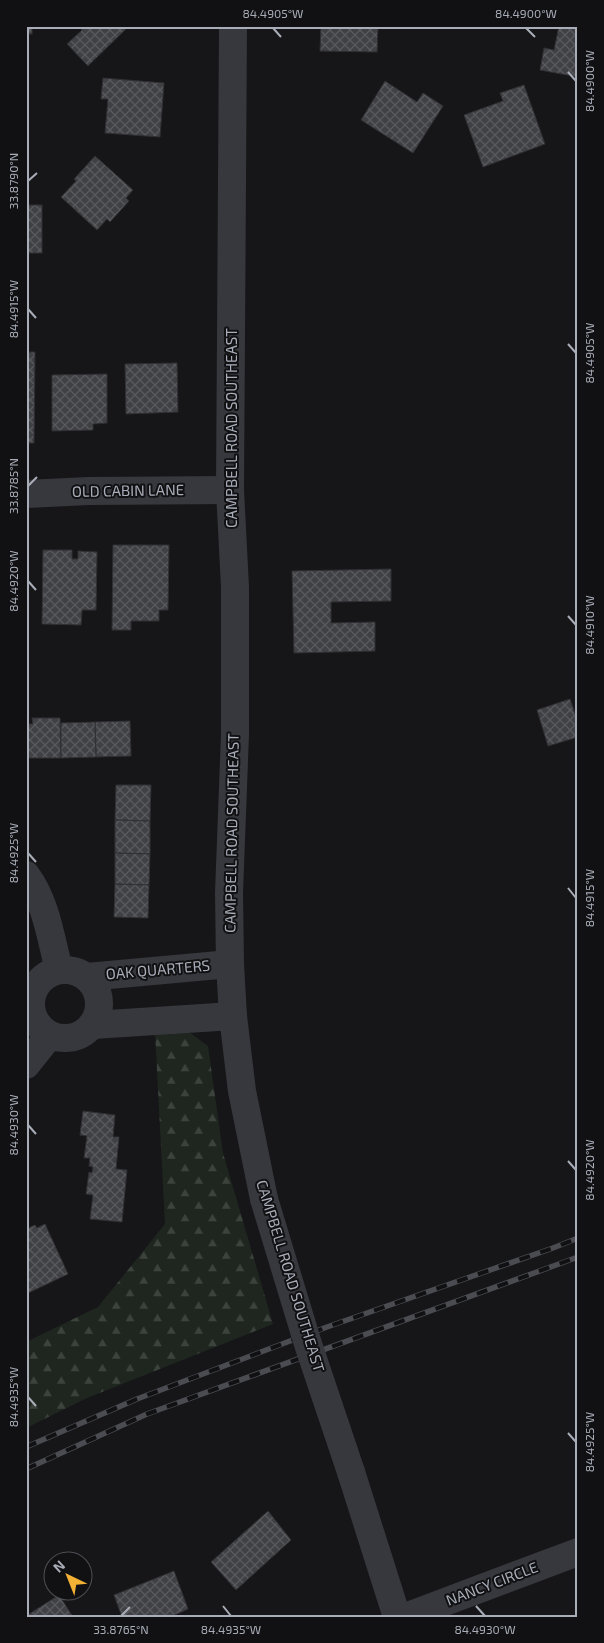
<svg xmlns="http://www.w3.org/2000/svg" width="604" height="1643" viewBox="0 0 604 1643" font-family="'Exo 2',sans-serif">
<defs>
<pattern id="forest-firs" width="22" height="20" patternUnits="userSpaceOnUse" patternTransform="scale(1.25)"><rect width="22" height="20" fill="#1e261f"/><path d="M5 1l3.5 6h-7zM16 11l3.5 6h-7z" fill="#3c433d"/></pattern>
<pattern id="building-cross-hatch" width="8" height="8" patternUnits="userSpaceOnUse" patternTransform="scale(1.25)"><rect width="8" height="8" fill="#404145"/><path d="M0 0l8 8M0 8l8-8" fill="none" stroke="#595a5e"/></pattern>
</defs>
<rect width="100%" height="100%" fill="#161618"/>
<path fill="url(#forest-firs)" d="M155 1032H189L208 1046 223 1153 273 1324 87 1398 26 1428V1342L98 1307 165 1224Z"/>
<g fill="url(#building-cross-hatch)" stroke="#303034">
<rect x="26" y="26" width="6" height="8"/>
<path d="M78 26H129L88 66 67 44 82 30Z"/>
<path d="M321 26H378L377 52 320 51Z"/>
<path d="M559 26H578V77L540 70 544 48 554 50Z"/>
<path d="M103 78 164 83 160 137 105 133 108 99H101Z"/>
<path d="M385 81 417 102 423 93 443 106 413 153 361 120Z"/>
<path d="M524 85 545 144 483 167 464 115 503 101 500 93Z"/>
<path d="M95 156 133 190 126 198 129 201 110 222 107 219 97 230 61 197 76 181 74 179Z"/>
<rect x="26" y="205" width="16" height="48"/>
<path d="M26 352H35L34 443H26Z"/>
<path d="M177 363 178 412 126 414 125 364Z"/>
<path d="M107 374V423L93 424V430L52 431V375Z"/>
<path d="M113 545H169L168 610H159V621H131V630H112Z"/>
<path d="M43 550H72V559H78V551L97 552 96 610H82L81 625 42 624Z"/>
<path d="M391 569V601L331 602V623L375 622V651L294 653 292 571Z"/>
<path d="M570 699 578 723V737L548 746 537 710Z"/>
<path d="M32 718H60L61 758H27L26 724H33Z"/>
<path d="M130 721 131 756 96 757 95 722Z"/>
<path d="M95 722 96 757 61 758V723Z"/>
<path d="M116 785H151L150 821 115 820Z"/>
<path d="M115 820 150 821V854L115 853Z"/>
<path d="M115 853 150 854 149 885 115 884Z"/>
<path d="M115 884 149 885 148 918 114 917Z"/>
<path d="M83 1111 115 1115 113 1137H119L116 1169 127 1170 122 1222 90 1219 93 1195 86 1194 89 1172 92 1173 93 1167 89 1166 90 1158H84L87 1136 80 1135Z"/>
<path d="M45 1224 68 1274 26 1294V1229L35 1225 37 1228Z"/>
<path d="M268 1511 291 1540 236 1590 211 1562Z"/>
<path d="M174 1571 188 1609 170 1617H122L114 1595Z"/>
<path d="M59 1595 73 1617H26V1616Z"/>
</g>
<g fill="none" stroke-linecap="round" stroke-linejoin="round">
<g stroke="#37383d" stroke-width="28">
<path d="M26 494 89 491 230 490"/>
<path d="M26 875C46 901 51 939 59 970"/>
<circle cx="65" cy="1004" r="34"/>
<path d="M87 977 230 964"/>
<path d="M93 1025 233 1016"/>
<path d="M26 1065 50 1035"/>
<path d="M405 1617 578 1552"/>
</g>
<g stroke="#37383d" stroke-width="28">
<path d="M233 26 230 490 235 587V734L229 893 230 964 233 1016 242 1091 264 1199"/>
<path d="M351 1472 397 1617"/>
</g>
<defs>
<g id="rail">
<path d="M26 1447 137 1399 327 1327 553 1248 578 1238"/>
<path d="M26 1469 147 1414 578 1257"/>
</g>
</defs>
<use href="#rail" stroke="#4a4c52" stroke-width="5.5"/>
<use href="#rail" stroke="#111113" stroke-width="4" stroke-dasharray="11" stroke-linecap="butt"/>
<path stroke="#37383d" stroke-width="28" d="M264 1199 308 1344 351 1472"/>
</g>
<path fill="none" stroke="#a8adb8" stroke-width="2" d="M273 28 281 37M526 28 535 37M568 72 576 81M28 181 37 173M28 309 36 318M568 344 576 353M28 486 37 477M28 581 36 590M568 616 576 625M28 853 36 862M568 888 576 898M28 1125 36 1134M568 1161 576 1170M28 1397 36 1406M568 1433 576 1442M223 1606 231 1616M476 1606 485 1616M121 1616 130 1607"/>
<g text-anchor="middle" stroke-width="4" stroke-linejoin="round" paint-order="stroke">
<g font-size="15" fill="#a8adb8" stroke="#111113">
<text transform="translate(232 428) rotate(-90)" y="5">CAMPBELL ROAD SOUTHEAST</text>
<text transform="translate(128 491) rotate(-1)" y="5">OLD CABIN LANE</text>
<text transform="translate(232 833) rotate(-89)" y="5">CAMPBELL ROAD SOUTHEAST</text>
<text transform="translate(158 970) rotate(-5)" y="5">OAK QUARTERS</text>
<text transform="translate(290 1276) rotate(73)" y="5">CAMPBELL ROAD SOUTHEAST</text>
<text transform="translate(492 1584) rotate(-21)" y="5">NANCY CIRCLE</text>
</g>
</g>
<rect width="604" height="1643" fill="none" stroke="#111113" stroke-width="55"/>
<g transform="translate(68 1576) rotate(317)"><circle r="24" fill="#111113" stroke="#4d4f55"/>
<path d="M0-4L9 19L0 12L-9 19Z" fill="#f2b134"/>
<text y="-8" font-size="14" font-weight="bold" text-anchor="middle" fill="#a8adb8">N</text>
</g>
<rect x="28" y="28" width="548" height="1588" fill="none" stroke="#a8adb8" stroke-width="2"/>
<g font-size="12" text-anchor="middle" fill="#a8adb8">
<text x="273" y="18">84.4905°W</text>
<text x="526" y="18">84.4900°W</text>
<text transform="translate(590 81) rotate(-90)" y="4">84.4900°W</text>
<text transform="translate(14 181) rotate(-90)" y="4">33.8790°N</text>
<text transform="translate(14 309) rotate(-90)" y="4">84.4915°W</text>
<text transform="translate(590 353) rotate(-90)" y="4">84.4905°W</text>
<text transform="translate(14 486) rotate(-90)" y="4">33.8785°N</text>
<text transform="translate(14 581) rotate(-90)" y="4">84.4920°W</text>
<text transform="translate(590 625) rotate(-90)" y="4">84.4910°W</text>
<text transform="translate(14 853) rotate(-90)" y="4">84.4925°W</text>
<text transform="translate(590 898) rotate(-90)" y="4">84.4915°W</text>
<text transform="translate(14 1125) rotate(-90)" y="4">84.4930°W</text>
<text transform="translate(590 1170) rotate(-90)" y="4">84.4920°W</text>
<text transform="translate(14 1397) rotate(-90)" y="4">84.4935°W</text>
<text transform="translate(590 1442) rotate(-90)" y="4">84.4925°W</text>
<text x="121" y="1634">33.8765°N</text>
<text x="231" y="1634">84.4935°W</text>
<text x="485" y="1634">84.4930°W</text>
</g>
</svg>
